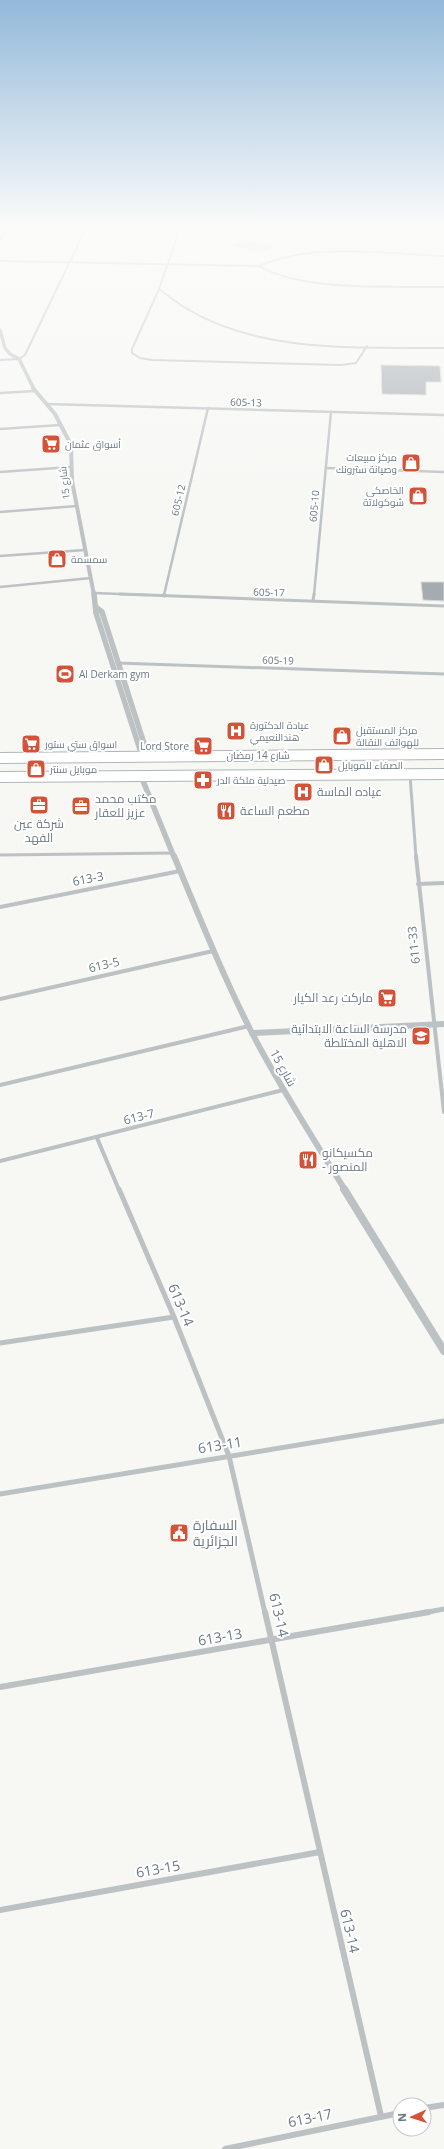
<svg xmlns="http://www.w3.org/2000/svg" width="444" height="2149" viewBox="0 0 444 2149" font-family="'Open Sans',Cairo,sans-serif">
<rect width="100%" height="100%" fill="#f7f7f4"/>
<path fill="#d7dbd4" d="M246 240 274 247 258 252 229 245Z"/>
<g fill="#a4acb1" stroke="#d9d8d7">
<path d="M381 365 440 366 441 382H426V395L382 394Z"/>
<path d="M421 582H444V601L423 600Z"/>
</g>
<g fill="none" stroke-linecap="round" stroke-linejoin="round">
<defs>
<g id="primary">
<path d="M444 749V759L0 763V753Z"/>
<path d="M444 769V779L0 782V772Z"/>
</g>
</defs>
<use href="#primary" stroke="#b0b6b9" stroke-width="2"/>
<g stroke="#bcc1c4" stroke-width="2">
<path d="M181 226 159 289 132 349V353L140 358 152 360 341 365 356 363 367 346"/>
<path d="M0 241 9 226"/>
<path d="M444 256C386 254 313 242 259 266 304 292 392 286 444 287"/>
<path d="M0 261 259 266"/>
<path d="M159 289C169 296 178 304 189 310 264 354 361 347 444 348"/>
<path d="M0 360 19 359 25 355 87 226"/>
</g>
<g stroke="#bcc1c4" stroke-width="2.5">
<path d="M0 393 35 391"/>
<path d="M47 404 444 415"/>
<path d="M0 429 60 425"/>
<path d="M326 468 444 472"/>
<path d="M0 472 71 467"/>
<path d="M0 512 77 506"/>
<path d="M0 556 85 550"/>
<path d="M0 587 91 578"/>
<path d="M94 593 147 595"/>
<path d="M164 595 208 408"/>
<path d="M314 595 331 412"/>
</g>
<g stroke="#bcc1c4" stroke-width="3">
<path d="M120 594 444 606"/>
<path d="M164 596V594"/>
<path d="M313 601 314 594"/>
<path d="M117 663 444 674"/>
<path d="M410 775 416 857"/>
<path d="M0 855 172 853"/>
</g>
<g stroke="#bcc1c4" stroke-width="4">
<path d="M416 856 444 1112"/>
<path d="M418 884 444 883"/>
<path d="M0 907 180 871"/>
<path d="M0 999 213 951"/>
<path d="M0 1085 249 1026"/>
<path d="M97 1138 119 1190"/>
<path d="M0 1161 283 1090"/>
</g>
<g stroke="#bcc1c4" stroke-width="5">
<path d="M119 1189 174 1317 229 1456 265 1613"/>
<path d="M0 1343 174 1317"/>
<path d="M0 1494 444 1421"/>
<path d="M423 1613 444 1609"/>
</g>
<g stroke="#bcc1c4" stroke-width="6">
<path d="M265 1612 381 2116"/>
<path d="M0 1687 429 1612"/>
<path d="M0 1910 320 1852"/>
<path d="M424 2108 444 2105"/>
<path d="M225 2149 400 2113"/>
</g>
<path stroke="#bcc1c4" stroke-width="3.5" d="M0 330 5 348 10 354 19 359 34 389"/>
<path stroke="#bcc1c4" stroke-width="4" d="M33 388 55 414 71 445 72 481 94 595"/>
<g stroke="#bcc1c4" stroke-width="5.5">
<path d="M94 594 96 613 142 756"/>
<path d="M97 608 102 612 148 756"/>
<path d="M141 776 174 857"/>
</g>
<g stroke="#bcc1c4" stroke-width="6">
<path d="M174 856C199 916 223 976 252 1033 280 1087 313 1138 345 1190"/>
<path d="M252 1033 444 1024"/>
</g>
<path stroke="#bcc1c4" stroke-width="8" d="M344 1189 444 1351"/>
<use href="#primary" fill="#fff" fill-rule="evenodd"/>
</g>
<linearGradient id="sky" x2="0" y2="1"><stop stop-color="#93b9da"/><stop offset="0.43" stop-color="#fbfbfa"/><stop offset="1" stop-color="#fbfbfa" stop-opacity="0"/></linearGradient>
<rect width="444" height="527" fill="url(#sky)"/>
<defs>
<symbol id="supermarket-square" viewBox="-11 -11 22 22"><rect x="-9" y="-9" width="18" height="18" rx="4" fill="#d35238" stroke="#fff"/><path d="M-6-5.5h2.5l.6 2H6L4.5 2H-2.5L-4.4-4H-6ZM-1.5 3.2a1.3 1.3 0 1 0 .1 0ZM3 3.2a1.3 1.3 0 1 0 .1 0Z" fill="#fff"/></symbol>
<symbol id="shop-square" viewBox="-11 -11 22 22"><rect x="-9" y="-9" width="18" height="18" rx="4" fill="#d35238" stroke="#fff"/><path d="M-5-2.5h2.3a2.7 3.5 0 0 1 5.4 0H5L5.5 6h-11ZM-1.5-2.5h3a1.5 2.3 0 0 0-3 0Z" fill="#fff"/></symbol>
<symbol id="stadium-square" viewBox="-11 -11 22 22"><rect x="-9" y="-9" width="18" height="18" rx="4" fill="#d35238" stroke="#fff"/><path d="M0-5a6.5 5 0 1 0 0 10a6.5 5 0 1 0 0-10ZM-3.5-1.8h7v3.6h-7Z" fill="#fff"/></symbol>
<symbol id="hospital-square" viewBox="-11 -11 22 22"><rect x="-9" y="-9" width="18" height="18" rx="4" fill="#d35238" stroke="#fff"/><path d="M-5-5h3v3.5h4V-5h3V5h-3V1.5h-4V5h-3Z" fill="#fff"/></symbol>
<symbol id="pharmacy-square" viewBox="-11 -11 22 22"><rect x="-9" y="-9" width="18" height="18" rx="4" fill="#d35238" stroke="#fff"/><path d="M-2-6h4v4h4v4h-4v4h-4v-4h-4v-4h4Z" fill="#fff"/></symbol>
<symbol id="office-square" viewBox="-11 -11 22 22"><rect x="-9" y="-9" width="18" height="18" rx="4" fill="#d35238" stroke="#fff"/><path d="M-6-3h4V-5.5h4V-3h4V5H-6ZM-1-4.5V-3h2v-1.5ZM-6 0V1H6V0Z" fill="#fff"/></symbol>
<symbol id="restaurant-square" viewBox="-11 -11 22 22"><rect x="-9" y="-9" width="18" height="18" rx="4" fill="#d35238" stroke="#fff"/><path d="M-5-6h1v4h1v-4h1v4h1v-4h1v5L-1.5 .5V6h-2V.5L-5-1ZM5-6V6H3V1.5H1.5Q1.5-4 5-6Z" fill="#fff"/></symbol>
<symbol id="school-square" viewBox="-11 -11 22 22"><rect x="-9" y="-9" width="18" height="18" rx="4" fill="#d35238" stroke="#fff"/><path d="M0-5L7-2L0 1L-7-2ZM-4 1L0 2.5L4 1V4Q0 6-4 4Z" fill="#fff"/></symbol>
<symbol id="civic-square" viewBox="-11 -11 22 22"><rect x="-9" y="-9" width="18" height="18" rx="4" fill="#d35238" stroke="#fff"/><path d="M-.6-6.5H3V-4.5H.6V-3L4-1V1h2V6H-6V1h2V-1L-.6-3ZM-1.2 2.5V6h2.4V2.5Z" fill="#fff"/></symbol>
</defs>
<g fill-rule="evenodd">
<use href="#supermarket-square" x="40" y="433" width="22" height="22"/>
<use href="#shop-square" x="400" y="452" width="22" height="22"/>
<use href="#shop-square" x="407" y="485" width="22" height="22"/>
<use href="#shop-square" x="46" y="548" width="22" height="22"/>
<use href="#stadium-square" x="54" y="663" width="22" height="22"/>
<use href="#hospital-square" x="225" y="720" width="22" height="22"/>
<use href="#shop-square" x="331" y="725" width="22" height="22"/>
<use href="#supermarket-square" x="20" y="733" width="22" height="22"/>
<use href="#supermarket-square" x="192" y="735" width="22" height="22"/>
<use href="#shop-square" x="313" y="754" width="22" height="22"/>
<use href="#shop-square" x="25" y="758" width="22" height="22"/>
<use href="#pharmacy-square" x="192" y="769" width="22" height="22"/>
<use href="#hospital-square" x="292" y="781" width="22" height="22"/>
<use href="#office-square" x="28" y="794" width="22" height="22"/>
<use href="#office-square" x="70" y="795" width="22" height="22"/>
<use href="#restaurant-square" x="215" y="800" width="22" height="22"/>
<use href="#supermarket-square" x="376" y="987" width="22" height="22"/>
<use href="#school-square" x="410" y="1025" width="22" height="22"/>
<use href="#restaurant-square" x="297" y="1149" width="22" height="22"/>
<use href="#civic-square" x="168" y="1522" width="22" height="22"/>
</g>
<g text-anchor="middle" stroke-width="4" stroke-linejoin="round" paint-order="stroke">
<g font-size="10" fill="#697983" stroke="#fff">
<text transform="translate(246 402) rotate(2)" y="4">605-13</text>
<text transform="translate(64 483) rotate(-97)" y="4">شارع 15</text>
<text transform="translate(178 500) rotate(-77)" y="4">605-12</text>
<text transform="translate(314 506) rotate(-85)" y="4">605-10</text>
<text transform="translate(269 592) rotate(2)" y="4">605-17</text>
<text transform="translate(278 660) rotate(2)" y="4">605-19</text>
<text x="258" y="759">شارع 14 رمضان</text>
</g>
<g font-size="10" fill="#697983" stroke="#fff" text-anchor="start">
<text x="65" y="448">أسواق عثمان</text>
<text x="397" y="461" text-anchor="end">مركز مبيعات<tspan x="397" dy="12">وصيانة سترونك</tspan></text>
<text x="404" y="494" text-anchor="end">الخاصكي<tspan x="404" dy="12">شوكولاتة</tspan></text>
<text x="71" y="563">سمسمة</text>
<text x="79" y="678">Al Derkam gym</text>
<text x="250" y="729">عيادة الدكتورة<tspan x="250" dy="12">هندالنعيمي</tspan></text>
<text x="356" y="734">مركز المستقبل<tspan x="356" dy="12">للهواتف النقالة</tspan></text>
<text x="45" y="748">اسواق ستي ستور</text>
<text x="189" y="750" text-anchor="end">Lord Store</text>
<text x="338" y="769">الصفاء للموبايل</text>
<text x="50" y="773">موبايل سنتر</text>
<text x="217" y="784">صيدلية ملكة الدر</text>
</g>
<g font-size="12" fill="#697983" stroke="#fff" text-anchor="start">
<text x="317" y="796">عياده الماسة</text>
<text x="95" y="803">مكتب محمد<tspan x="95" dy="14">عزيز للعقار</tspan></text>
<text x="240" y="815">مطعم الساعة</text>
<text x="39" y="828" text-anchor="middle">شركة عين<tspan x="39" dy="14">الفهد</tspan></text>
<text x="373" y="1002" text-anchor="end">ماركت رعد الكيار</text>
<text x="407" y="1033" text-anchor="end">مدرسة الساعة الابتدائية<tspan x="407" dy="14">الاهلية المختلطة</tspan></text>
<text x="322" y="1157">مكسيكانو<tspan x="322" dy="14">- المنصور</tspan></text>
</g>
<g font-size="12" fill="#697983" stroke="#fff">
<text transform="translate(88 879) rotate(-11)" y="4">613-3</text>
<text transform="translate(414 945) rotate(-96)" y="4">611-33</text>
<text transform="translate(104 965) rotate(-13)" y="4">613-5</text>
<text transform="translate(283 1068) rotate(61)" y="4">شارع 15</text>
<text transform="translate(139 1117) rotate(-14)" y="4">613-7</text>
</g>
<g font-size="14" fill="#697983" stroke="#fff">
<text transform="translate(181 1305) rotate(67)" y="5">613-14</text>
<text transform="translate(220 1445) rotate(-9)" y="5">613-11</text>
<text transform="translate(279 1615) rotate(77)" y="5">613-14</text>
<text transform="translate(220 1637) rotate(-10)" y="5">613-13</text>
<text transform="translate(158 1869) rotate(-10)" y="5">613-15</text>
<text transform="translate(350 1931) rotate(77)" y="5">613-14</text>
<text transform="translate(310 2118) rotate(-12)" y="5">613-17</text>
</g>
<g font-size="14" fill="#697983" stroke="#fff" text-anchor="start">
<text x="193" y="1530">السفارة<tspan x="193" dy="16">الجزائرية</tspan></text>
</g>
</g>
<g transform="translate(412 2117) rotate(267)"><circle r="19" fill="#ffffff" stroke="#c3c9cd"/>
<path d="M0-3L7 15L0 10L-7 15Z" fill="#d35238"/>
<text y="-6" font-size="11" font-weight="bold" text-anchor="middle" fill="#697983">N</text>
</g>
</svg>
